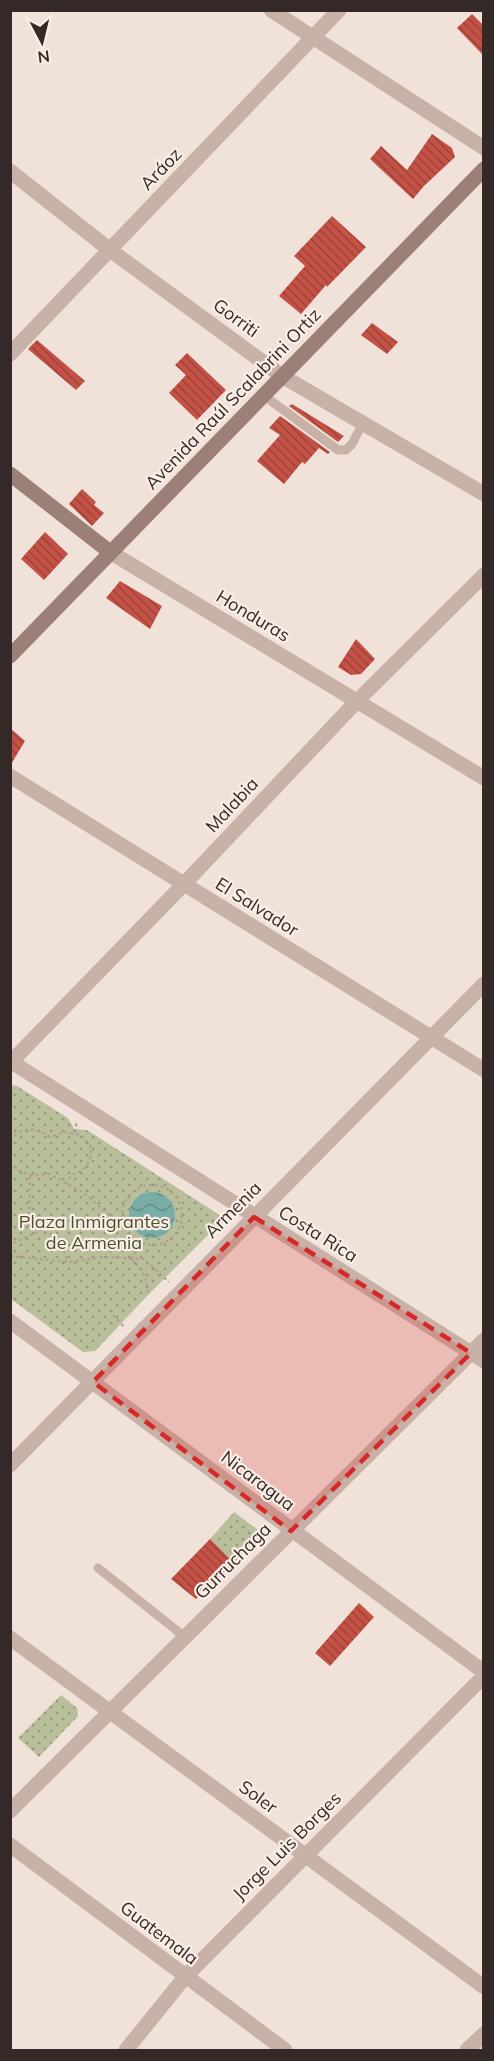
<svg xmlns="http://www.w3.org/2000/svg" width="494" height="2061" viewBox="0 0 494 2061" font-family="Mulish,sans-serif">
<defs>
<pattern id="park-dots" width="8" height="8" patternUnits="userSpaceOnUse" patternTransform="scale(1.5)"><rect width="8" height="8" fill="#b8bf9a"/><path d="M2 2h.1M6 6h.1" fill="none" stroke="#969b7e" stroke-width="1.8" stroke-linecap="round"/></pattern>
<pattern id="water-waves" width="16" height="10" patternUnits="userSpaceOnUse" patternTransform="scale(1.5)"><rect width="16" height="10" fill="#79ada8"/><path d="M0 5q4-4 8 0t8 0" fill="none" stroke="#648d89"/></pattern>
<pattern id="building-back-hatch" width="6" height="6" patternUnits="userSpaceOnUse" patternTransform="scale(1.5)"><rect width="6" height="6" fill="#c35145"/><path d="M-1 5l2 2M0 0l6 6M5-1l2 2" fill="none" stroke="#9f433a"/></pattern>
</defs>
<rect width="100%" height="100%" fill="#f1e2d9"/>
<g fill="url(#park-dots)">
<path d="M11 1085 17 1086 68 1118 74 1129 87 1130 218 1214 221 1219 219 1224 148 1295 95 1351 83 1352 11 1299Z"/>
<path d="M234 1512 258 1530 257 1538 234 1563 210 1539Z"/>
<path d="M61 1695 77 1708 78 1716 39 1757 18 1738Z"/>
</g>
<circle fill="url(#water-waves)" cx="152" cy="1215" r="23"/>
<g fill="url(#building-back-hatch)">
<path d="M472 14 483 25V55L457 28Z"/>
<path d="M432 134 452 148 455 157 424 186 413 199 370 159 381 146 407 170Z"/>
<path d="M332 216 366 247 327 287 326 285 301 314 279 296 305 266 294 256Z"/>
<path d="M372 323 398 342 387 354 361 335Z"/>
<path d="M37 340 85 381 76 390 28 349Z"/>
<path d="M187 353 226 390 197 420 169 393 186 375 175 365Z"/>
<path d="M292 404 344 436 338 442 289 406Z"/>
<path d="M280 416 330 452 328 454 319 448 305 464 302 462 284 484 257 461 280 435 269 428Z"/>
<path d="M82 489 96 502 94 505 104 513 92 526 69 504Z"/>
<path d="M45 532 68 554 44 580 21 559Z"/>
<path d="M120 581 162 606 150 629 106 598Z"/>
<path d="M356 639 375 659 361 674 351 675 338 667Z"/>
<path d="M10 728 25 741 10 766Z"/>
<path d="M210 1539 234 1563 196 1599 171 1579Z"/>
<path d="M359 1603 374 1617 330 1666 315 1653Z"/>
</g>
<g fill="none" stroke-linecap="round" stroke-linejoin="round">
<g stroke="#b49a90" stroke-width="2" stroke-dasharray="3 3" stroke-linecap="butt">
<path d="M74 1132 77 1122"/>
<path d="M10 1140C23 1125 35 1128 50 1137L65 1132 81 1135 90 1145C93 1161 86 1171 71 1175L67 1184"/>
<path d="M10 1162 16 1169 30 1175 49 1174 84 1193 125 1229"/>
<path d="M30 1176 29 1226 58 1237 68 1262"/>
<circle cx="152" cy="1215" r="30"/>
<path d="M10 1248 13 1243 42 1230"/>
<path d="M10 1256 68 1262 103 1257 144 1259 169 1282"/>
<path d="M131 1259C143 1270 147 1278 148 1295"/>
<path d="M131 1259 142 1244"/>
<path d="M113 1315 125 1328"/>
</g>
<g stroke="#c8b1a6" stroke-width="9">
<path d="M263 395 338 450H346L352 444 363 423"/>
<path d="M98 1568 185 1637"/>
</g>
<g stroke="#c8b1a6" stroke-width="15">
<path d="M271 10 484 148"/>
<path d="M10 171 110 250 282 376 484 494"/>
<path d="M10 354 339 10"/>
<path d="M110 552 484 778"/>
<path d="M10 776 484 1070"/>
<path d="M10 1061 484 1361"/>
<path d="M10 1063 184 884 357 701 484 575"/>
<path d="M10 1321 484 1672"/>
<path d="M10 1465 484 984"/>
<path d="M10 1638 484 1987"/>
<path d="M10 1811 484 1340"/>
<path d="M10 1845 285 2050"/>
<path d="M126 2050 185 1977 484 1676"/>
<path d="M467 2050 484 2034"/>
</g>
<g stroke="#9c7f77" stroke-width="15">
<path d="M10 474 110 552"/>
<path d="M10 656 484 169"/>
</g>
</g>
<path fill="#d62828" fill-opacity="0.2" stroke="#d62828" stroke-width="4.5" stroke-dasharray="12 8" stroke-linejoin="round" d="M254 1217 471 1353 291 1531 93 1382Z"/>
<g text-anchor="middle" stroke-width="4.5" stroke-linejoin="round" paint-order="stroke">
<g font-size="18" fill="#342927" stroke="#f9ede6">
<text transform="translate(161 169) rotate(-46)" y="6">Aráoz</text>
<text transform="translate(236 318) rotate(36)" y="6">Gorriti</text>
<text transform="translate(233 399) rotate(-46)" y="6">Avenida Raúl Scalabrini Ortiz</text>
<text transform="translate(253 616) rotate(31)" y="6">Honduras</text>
<text transform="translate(232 805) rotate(-47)" y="6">Malabia</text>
<text transform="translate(257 907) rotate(32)" y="6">El Salvador</text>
<text transform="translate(233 1210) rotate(-45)" y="6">Armenia</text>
<text transform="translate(318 1234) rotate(32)" y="6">Costa Rica</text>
<text transform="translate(258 1481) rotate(37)" y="6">Nicaragua</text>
<text transform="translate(233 1561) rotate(-45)" y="6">Gurruchaga</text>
<text transform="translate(258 1797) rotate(36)" y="6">Soler</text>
<text transform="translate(287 1846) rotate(-45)" y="6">Jorge Luis Borges</text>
<text transform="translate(159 1933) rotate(37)" y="6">Guatemala</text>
</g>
<g font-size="18" fill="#49522b" stroke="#f9ede6">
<text x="94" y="1228">Plaza Inmigrantes<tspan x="94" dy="21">de Armenia</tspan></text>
</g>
</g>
<rect width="494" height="2061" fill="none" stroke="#342927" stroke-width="24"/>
<g transform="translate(42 42) rotate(173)" stroke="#f9ede6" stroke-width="4.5" paint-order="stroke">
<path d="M0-4.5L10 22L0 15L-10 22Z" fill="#342927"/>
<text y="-9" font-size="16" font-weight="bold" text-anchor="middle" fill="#342927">N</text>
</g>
</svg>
